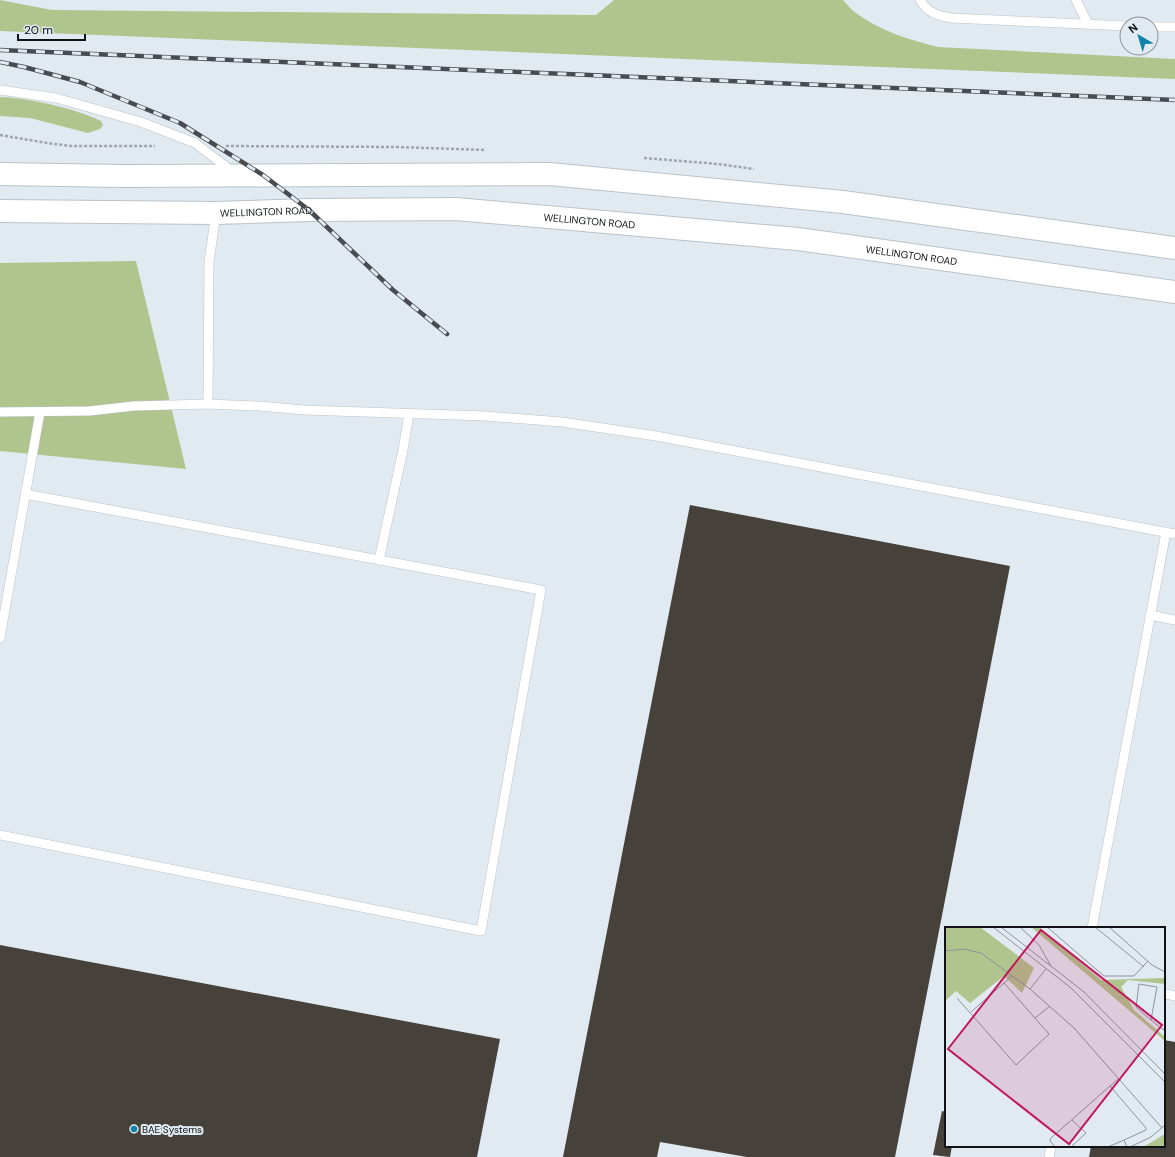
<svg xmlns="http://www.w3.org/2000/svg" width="1175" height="1157" viewBox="0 0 1175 1157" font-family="'DM Sans',sans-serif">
<rect width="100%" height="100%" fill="#e1eaf1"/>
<g fill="#afc58d">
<path d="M0 0 52 10 596 15 614 0H843C847 4 851 10 856 13 880 31 910 40 938 47L1175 59V79L0 31Z"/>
<path d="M0 97C29 98 74 108 101 121L103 125 100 129 88 133 30 118 0 116Z"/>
<path d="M136 261 186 469 0 451V263Z"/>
</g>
<g fill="#46413a">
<path d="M690 505 1010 566 895 1157H747L660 1142 657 1157H563Z"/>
<path d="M0 945 500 1039 477 1157H0Z"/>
<path d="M1164 1040 1175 1042V1157H1089L1091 1146H1164Z"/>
<path d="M942 1111 946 1112V1146H952L950 1157 933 1155Z"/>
</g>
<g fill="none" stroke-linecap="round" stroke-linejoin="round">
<defs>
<g id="lane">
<path d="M920 0C928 13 936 15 951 18L1127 26"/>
<path d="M1076 0 1088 24"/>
<path d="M1151 27H1175"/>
<path d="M0 90 56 98 141 122 195 143 233 172"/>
<path d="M208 404 209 262 216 213"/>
<path d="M0 412 89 411 134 406 208 404 259 406 304 410 485 416 562 422 656 436 1175 534"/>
<path d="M379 560 403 450 409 414"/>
<path d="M1150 615 1175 620"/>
<path d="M0 638 40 412"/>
<path d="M0 835 481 931 541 590 25 494"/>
<path d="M1092 928 1166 532"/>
<path d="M1164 995 1166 994 1175 996"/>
<path d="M1049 1157 1051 1146"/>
</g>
<g id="secondary">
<path d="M0 174 122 176 550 174 843 202 1175 248"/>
<path id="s1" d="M0 211 216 213 309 210 456 209 798 239 1175 292"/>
</g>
</defs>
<use href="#lane" stroke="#bac2c9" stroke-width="10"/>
<use href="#secondary" stroke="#bac2c9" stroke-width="24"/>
<g stroke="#9ea5ab" stroke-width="2.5" stroke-dasharray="3 2" stroke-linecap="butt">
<path d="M0 135 47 143 71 146H155"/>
<path d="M226 146 397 147 485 150"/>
<path d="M644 158 718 164 754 169"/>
</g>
<use href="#lane" stroke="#fff" stroke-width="9"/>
<use href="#secondary" stroke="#fff" stroke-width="22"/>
<defs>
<g id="rail">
<path d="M0 50 1175 100"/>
<path d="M0 62 24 67 80 82 180 123 263 175 309 210 393 290 447 334"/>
</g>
</defs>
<use href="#rail" stroke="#484c50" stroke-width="4.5"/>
<use href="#rail" stroke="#e1eaf1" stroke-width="3" stroke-dasharray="9" stroke-linecap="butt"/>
</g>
<circle fill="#0f84aa" stroke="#e1eaf1" stroke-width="1.5" cx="134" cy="1129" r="4"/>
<g text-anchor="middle" stroke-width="4" stroke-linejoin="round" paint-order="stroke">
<g font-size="10" fill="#101215" stroke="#e1eaf1">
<text dy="4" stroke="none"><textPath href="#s1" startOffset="266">WELLINGTON ROAD</textPath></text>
<text dy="4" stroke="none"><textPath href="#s1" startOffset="590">WELLINGTON ROAD</textPath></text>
<text dy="4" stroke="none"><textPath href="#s1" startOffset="914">WELLINGTON ROAD</textPath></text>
</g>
<g font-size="10" fill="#101215" stroke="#e1eaf1" text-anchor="start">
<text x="142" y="1133">BAE Systems</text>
</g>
</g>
<g transform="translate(945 927)">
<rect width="220" height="220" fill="#e1eaf1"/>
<path d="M0 0H35L89 41 77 66 59 49 25 76 11 64 0 74ZM86 0H94L156 53 220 51V57L183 53 176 60 189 83 220 110V114ZM220 207V220H199L200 219Z" fill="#afc58d"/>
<path fill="none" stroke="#8d9499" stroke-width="1" d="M48 0 126 61 220 155M56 0 139 65 220 147M75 0 94 18 106 39M102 0 159 49H189L203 34M150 0 199 40M164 0 207 38 220 45M0 24 19 22 36 26 85 62 129 101 217 201M85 62 101 42M12 71 71 138 104 107 59 56M26 85 67 49M90 91 105 79M206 93 212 60 194 57 191 80 193 82 206 93 217 102 220 103M165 159 201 201V203L179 213M110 220 105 214 106 211 173 152M126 220 141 206 127 193M163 220 179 213 182 220M185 220 206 210 220 198"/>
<path fill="#c2185b" fill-opacity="0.15" stroke="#c2185b" stroke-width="2" d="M96 3 217 98 124 217 3 122Z"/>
<rect width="220" height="220" fill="none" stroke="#101215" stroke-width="2"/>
</g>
<g transform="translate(1139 36) rotate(322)"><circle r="19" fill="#e1eaf1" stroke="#8d9499"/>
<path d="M0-3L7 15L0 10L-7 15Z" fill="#0f84aa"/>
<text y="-6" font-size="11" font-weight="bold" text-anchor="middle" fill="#101215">N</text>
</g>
<path d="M18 34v6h67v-6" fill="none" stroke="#101215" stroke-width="2"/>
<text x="24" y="34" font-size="12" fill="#101215" stroke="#e1eaf1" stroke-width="3" paint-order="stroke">20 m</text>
</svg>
